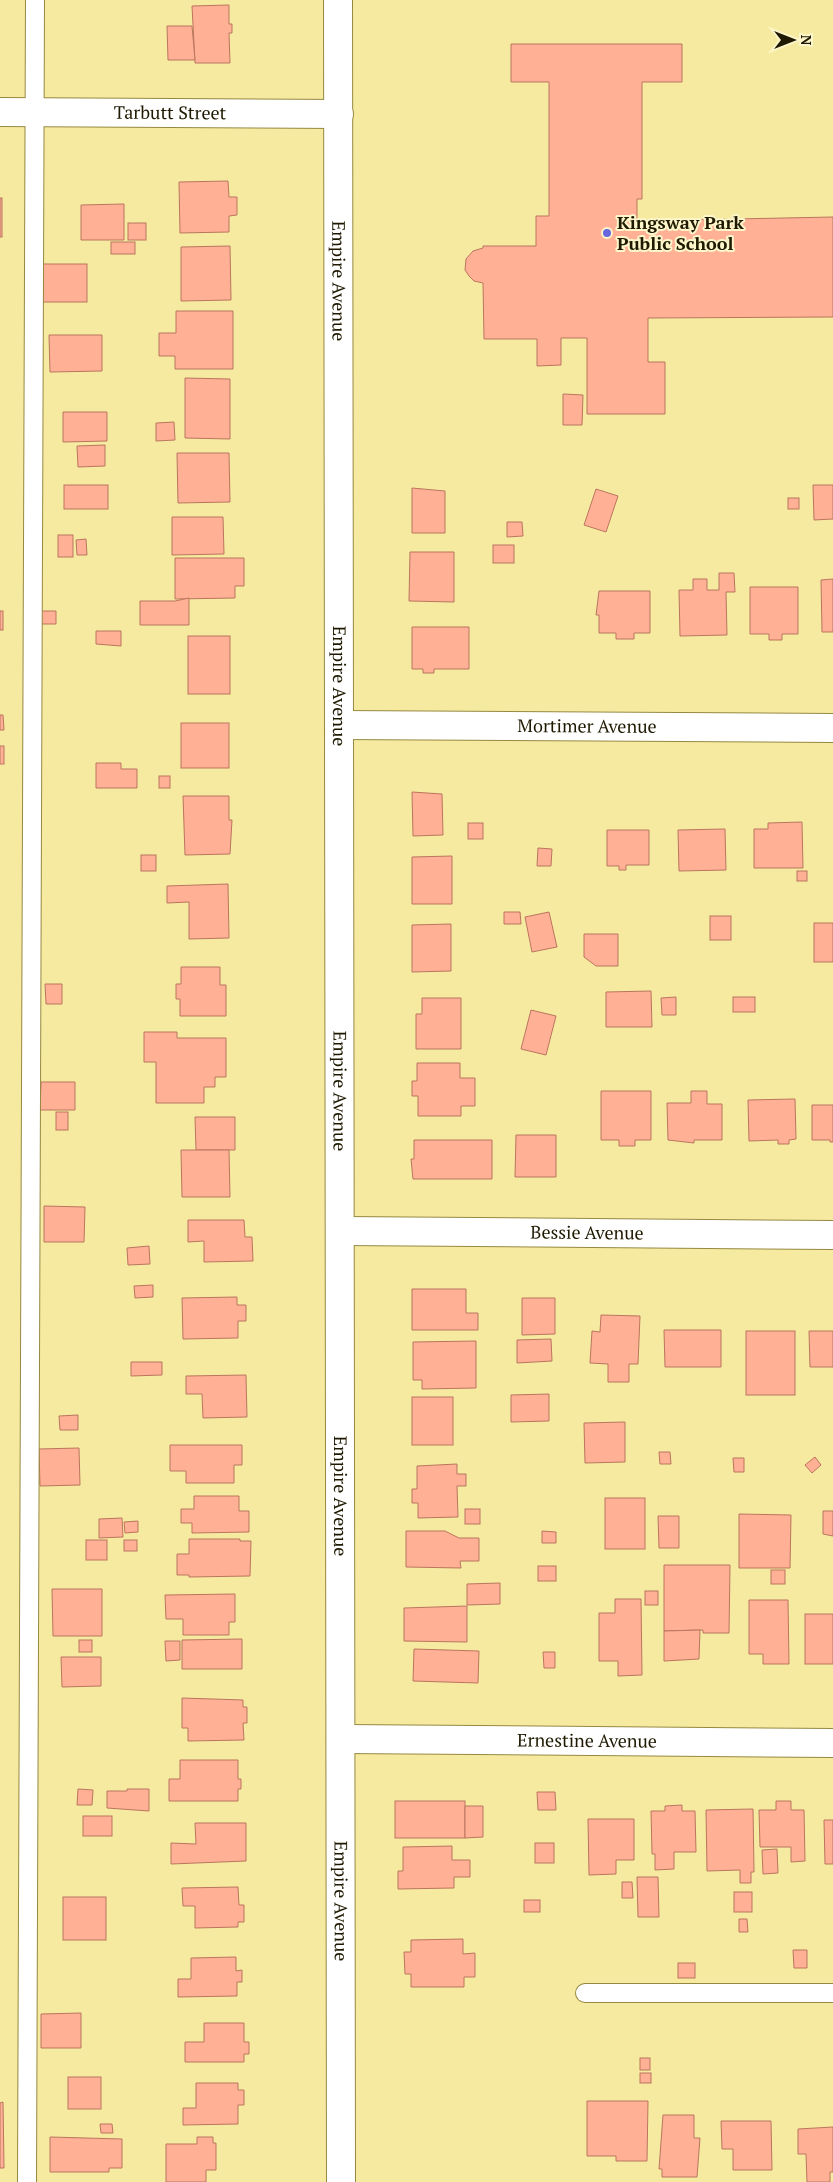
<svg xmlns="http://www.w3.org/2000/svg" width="833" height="2182" viewBox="0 0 833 2182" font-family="'PT Serif',serif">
<rect width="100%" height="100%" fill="#f6e9a0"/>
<g fill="#ffb095" stroke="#ba765e">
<path d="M229 5V24H232V33H229L230 63H195L192 6Z"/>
<path d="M167 26H192L195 60H168Z"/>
<path d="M511 44H682V82H642V199H637V221L833 217V317L648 318V362H665V414H587V338H561V365L537 366V339H484L483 283 474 281 469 276 465 270 466 259 473 251 483 248V246H536V216H549V82H511Z"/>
<path d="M228 181 229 197H237V215L229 216V232L180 233 179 182Z"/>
<rect x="0" y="198" width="2" height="39"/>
<path d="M124 204V240H81V205Z"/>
<rect x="128" y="223" width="18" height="17"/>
<rect x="111" y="242" width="24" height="12"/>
<path d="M230 246 231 300 181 301V247Z"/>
<rect x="43" y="264" width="44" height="38"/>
<path d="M176 311H233V369H175V356H159V333H176Z"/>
<path d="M49 335H102V371L50 372Z"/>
<path d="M185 378 230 379V439L185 438Z"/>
<path d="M563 394 583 395 582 425H563Z"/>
<path d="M63 412H107V441L63 442Z"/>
<path d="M174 422 175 440 156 441V423Z"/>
<path d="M105 445V466L78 467 77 446Z"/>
<path d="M177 453H229L230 502 178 503Z"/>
<rect x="64" y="485" width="44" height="24"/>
<path d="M813 485H833V519L814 520Z"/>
<path d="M412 488 445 491V533H412Z"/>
<path d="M596 489 618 496 606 532 584 525Z"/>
<rect x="788" y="498" width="11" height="11"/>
<path d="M172 517H223L224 554 172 555Z"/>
<path d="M507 522H522L523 536 507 537Z"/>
<rect x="58" y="535" width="15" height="22"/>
<path d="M86 539 87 555H77L76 540Z"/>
<rect x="493" y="545" width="21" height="18"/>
<path d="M410 552H454V602L409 601Z"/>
<path d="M175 558H244V586H235V598L175 599Z"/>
<path d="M719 573H734L735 592H726L727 635 680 636 679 590H693V579H707V590H719Z"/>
<path d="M833 579V632H822L821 580Z"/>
<path d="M750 587H798V634H782V640H769V634H750Z"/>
<path d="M599 591H650V633H634V639H616V633H599V615H596Z"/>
<path d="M189 598V625H140V601H175Z"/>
<rect x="0" y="611" width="3" height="19"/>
<path d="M40 611H56V624H39Z"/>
<path d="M412 627H469V669H434V673H423V669H412Z"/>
<path d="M96 631H121V646L96 644Z"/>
<rect x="188" y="636" width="42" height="58"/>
<path d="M0 715H3L4 730H0Z"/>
<rect x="181" y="723" width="48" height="45"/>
<rect x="0" y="746" width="4" height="18"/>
<path d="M96 763H121V769H137V788H96Z"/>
<rect x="159" y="776" width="11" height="12"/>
<path d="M412 792 442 794 443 835 413 836Z"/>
<path d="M183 796H229V820H232L230 854 185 855Z"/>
<path d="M802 822 803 868H754V829H768V823Z"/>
<rect x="468" y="823" width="15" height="16"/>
<path d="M725 829 726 870 679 871 678 830Z"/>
<path d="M607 830H649V865H626V870H619V866H607Z"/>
<path d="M538 848 552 849 551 866H537Z"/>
<rect x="141" y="855" width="15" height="16"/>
<path d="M452 856V904H412V857Z"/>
<rect x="797" y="871" width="10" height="10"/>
<path d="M228 884 229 938 189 939V902L167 903V886Z"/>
<path d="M504 912H520L521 924H504Z"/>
<path d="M549 912 557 947 532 952 525 917Z"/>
<rect x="710" y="916" width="21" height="24"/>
<rect x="814" y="923" width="19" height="39"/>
<path d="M451 924V971L412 972V925Z"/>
<path d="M584 934H618V966H596L584 957Z"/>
<path d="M181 967H220V985H226V1016H180V999H176V984H181Z"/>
<path d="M45 984H62V1004H46Z"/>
<path d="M651 991 652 1027H606V992Z"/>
<path d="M676 997V1015H662L661 998Z"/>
<rect x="733" y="997" width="22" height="15"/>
<path d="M422 998H461V1049H416V1014H422Z"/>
<path d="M531 1010 556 1016 546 1055 521 1049Z"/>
<path d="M144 1032H177V1038H226V1077H215V1087H204V1103H156V1062H144Z"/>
<path d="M417 1063H460V1078H475V1106H461V1116H418V1096H412V1081H417Z"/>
<path d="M41 1082H75V1110H40Z"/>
<path d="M601 1091H651V1140H635V1146H619V1140H601Z"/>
<path d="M691 1091H707V1104H722V1140H694V1143L668 1140 667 1103H691Z"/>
<path d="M795 1099 796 1139 789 1140V1144H778V1140L749 1141 748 1100Z"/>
<path d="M812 1105H833V1142H830V1140H812Z"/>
<rect x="56" y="1112" width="12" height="18"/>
<path d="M195 1117H235V1150H196Z"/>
<path d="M516 1135H556V1177H515Z"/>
<path d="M414 1140H492V1179H413L411 1159H414Z"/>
<path d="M181 1150H229L230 1197H182Z"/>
<path d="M44 1206 85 1207 84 1242H44Z"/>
<path d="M188 1220H244L245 1237H252L253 1261 204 1262V1241L188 1242Z"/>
<path d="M149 1246 150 1264 128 1265 127 1248Z"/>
<path d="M153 1285V1297L135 1298 134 1286Z"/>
<path d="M412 1289H466V1313H478V1330H412Z"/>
<path d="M237 1297V1305H246V1321H238V1338L183 1339 182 1298Z"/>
<path d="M522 1298H555V1334L522 1335Z"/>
<path d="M601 1315 640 1316 638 1364H629V1382H608V1364L590 1363 592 1331 600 1332Z"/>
<path d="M664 1330H721V1367H665Z"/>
<rect x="746" y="1331" width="49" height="64"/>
<path d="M809 1331H833V1367H810Z"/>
<path d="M551 1339 552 1361 517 1363V1340Z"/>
<path d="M476 1341V1388L422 1389V1380H413V1342Z"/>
<path d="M131 1362H162V1375L131 1376Z"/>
<path d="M246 1375 247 1417 203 1418 202 1394H186V1376Z"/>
<path d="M549 1394V1421L511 1422V1395Z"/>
<rect x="412" y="1397" width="41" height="48"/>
<path d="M78 1415V1430H60L59 1416Z"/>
<path d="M625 1422V1462L585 1463 584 1423Z"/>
<path d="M170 1445H242V1465H234V1483H186V1471H170Z"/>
<path d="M79 1448 80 1485 40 1486 39 1449Z"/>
<path d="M659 1452H670L671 1464H660Z"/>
<path d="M815 1457 821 1465 812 1473 805 1465Z"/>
<path d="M733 1458H744V1472H734Z"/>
<path d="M457 1464V1474H466V1486H457L458 1517 418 1518V1503H412V1489H417V1466Z"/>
<path d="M194 1496H239V1511H249V1532L192 1533V1523H181V1509H194Z"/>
<rect x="605" y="1498" width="40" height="51"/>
<rect x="465" y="1509" width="15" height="15"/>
<path d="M823 1511H833V1536L823 1534Z"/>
<path d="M739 1514 791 1515 790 1568H739Z"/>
<path d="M658 1516H679V1548H659Z"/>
<path d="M122 1518 123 1537 99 1538V1519Z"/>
<path d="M138 1521V1532L125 1533 124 1522Z"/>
<path d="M406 1531H445L459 1538H479V1561H460L461 1568 406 1567Z"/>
<path d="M542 1531 556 1532V1543H542Z"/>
<path d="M189 1539H240V1541H251L250 1576 189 1577V1575H177V1554H189Z"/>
<rect x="86" y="1540" width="21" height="20"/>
<rect x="124" y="1540" width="13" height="11"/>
<path d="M664 1565H730L729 1633H703V1630L664 1631Z"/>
<rect x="538" y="1566" width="18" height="15"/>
<rect x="771" y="1570" width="14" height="14"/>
<path d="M500 1583V1604L467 1605V1584Z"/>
<path d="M52 1589H102V1636H53Z"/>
<rect x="645" y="1591" width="13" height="14"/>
<path d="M235 1594V1622H229V1635H183V1619H166L165 1595Z"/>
<path d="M615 1599H641L642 1675 618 1676V1661H599V1613H615Z"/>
<path d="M749 1600H788L789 1664H763V1654H749Z"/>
<path d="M467 1606V1642L404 1641V1608Z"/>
<rect x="805" y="1614" width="28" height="50"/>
<path d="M700 1630 699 1659 664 1661V1631Z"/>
<path d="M242 1639V1669H182V1640Z"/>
<rect x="79" y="1640" width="13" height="12"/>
<path d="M165 1641H180V1660L166 1661Z"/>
<path d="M414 1649 479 1651 478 1683 413 1681Z"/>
<path d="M543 1652H555V1668H544Z"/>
<path d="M61 1657H101V1686L62 1687Z"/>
<path d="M182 1698 243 1700V1707H247V1723H243L244 1740 188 1741V1728H182Z"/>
<path d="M180 1760H238V1779H241V1789H238V1801H169V1779H180Z"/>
<path d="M78 1789 93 1790 92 1805H77Z"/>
<path d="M127 1789H149V1811L107 1808V1791H127Z"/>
<path d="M537 1792H555L556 1810H538Z"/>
<rect x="395" y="1801" width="70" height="37"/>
<path d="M776 1801H791V1810H804L805 1861 791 1862V1847H760L759 1810H776Z"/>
<path d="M682 1805V1811H695L696 1852H674V1869L655 1870V1854H652L651 1811H665V1806Z"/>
<path d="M465 1806H483V1837L465 1838Z"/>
<path d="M753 1809 754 1872H751V1883H740V1870L707 1871 706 1810Z"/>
<rect x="83" y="1816" width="29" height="20"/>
<path d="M588 1819H634V1860H616V1874L589 1875Z"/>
<path d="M824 1820H833V1864H825Z"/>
<path d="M195 1823H246V1861L171 1864V1843L196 1844Z"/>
<rect x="535" y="1843" width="19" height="20"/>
<path d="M452 1846V1860H470V1877H454V1888L398 1889V1871H403V1847Z"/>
<path d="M777 1849 778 1873 763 1874 762 1850Z"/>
<path d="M637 1877H658L659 1917H638Z"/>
<path d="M622 1882H632L633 1898H622Z"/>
<path d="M238 1887 239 1905H244V1922H238V1927L195 1928V1906H183L182 1888Z"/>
<rect x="734" y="1892" width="18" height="20"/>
<rect x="63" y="1897" width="43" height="43"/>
<rect x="524" y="1900" width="16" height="12"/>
<path d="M739 1919H747L748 1932H739Z"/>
<path d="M463 1939V1954L475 1953V1977H464V1987H411V1974H405L404 1952H411V1940Z"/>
<path d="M793 1950H807V1968H794Z"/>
<path d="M236 1957V1971L242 1970V1982H237V1996L178 1997V1979H191V1958Z"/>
<rect x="678" y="1963" width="17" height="15"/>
<path d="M81 2013V2048H41V2014Z"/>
<path d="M204 2023H244V2042H249V2054H244V2062H185V2042H204Z"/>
<rect x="640" y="2058" width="10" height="12"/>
<rect x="640" y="2073" width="11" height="10"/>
<rect x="68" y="2077" width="33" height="32"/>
<path d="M196 2083H238V2090H244V2105H238V2124L183 2125V2108H196Z"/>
<path d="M587 2101H648L647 2161H616V2156H587Z"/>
<path d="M3 2102 4 2168H0V2103Z"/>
<path d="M663 2115H694V2138H700L697 2177H662V2169H659Z"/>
<path d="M721 2121H771L772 2170H733V2149H722Z"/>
<path d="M100 2124H112L113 2133H101Z"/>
<path d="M833 2127V2172H830V2182H807L806 2154H798V2129Z"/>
<path d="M50 2137 122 2139V2168H109V2172H50Z"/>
<path d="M197 2137H213V2143H216V2170H206V2182H166V2144H197Z"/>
</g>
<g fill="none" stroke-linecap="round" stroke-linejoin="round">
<defs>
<g id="service">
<path d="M585 1993H833"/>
<path d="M27 2182 35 0"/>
</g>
<g id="minor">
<path id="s1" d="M338 0 341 2182"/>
<path id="s2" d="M0 112 339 114"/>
<path id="s3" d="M341 725 833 728"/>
<path id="s4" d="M341 1231 833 1235"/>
<path id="s5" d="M341 1739 833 1743"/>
</g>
</defs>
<use href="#service" stroke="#958942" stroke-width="20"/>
<use href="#minor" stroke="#958942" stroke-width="30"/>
<use href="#service" stroke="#fff" stroke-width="18"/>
<use href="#minor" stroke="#fff" stroke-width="28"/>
</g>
<circle fill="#6766df" stroke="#fdf6cb" stroke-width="2" cx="607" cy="233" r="5"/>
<g text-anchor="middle" stroke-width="4" stroke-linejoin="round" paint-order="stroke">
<g font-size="18" fill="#1e1900" stroke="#fdf6cb">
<text dy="6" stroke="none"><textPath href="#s2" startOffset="170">Tarbutt Street</textPath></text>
<text dy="6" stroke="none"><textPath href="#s1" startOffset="281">Empire Avenue</textPath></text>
<text dy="6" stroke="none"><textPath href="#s1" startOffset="686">Empire Avenue</textPath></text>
<text dy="6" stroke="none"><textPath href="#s3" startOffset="246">Mortimer Avenue</textPath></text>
<text dy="6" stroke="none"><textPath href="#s1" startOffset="1091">Empire Avenue</textPath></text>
<text dy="6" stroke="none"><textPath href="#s4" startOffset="246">Bessie Avenue</textPath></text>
<text dy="6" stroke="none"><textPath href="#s1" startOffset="1496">Empire Avenue</textPath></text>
<text dy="6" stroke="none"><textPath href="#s5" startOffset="246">Ernestine Avenue</textPath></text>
<text dy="6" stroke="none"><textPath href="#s1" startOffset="1901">Empire Avenue</textPath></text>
</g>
<g font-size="18" font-weight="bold" fill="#1e1900" stroke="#fdf6cb" text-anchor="start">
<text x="617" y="229">Kingsway Park<tspan x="617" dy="21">Public School</tspan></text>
</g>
</g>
<g transform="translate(793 40) rotate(90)" stroke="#fdf6cb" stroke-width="4" paint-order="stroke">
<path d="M0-4L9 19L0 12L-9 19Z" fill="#1e1900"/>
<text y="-8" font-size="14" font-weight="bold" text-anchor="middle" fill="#1e1900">N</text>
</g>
</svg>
